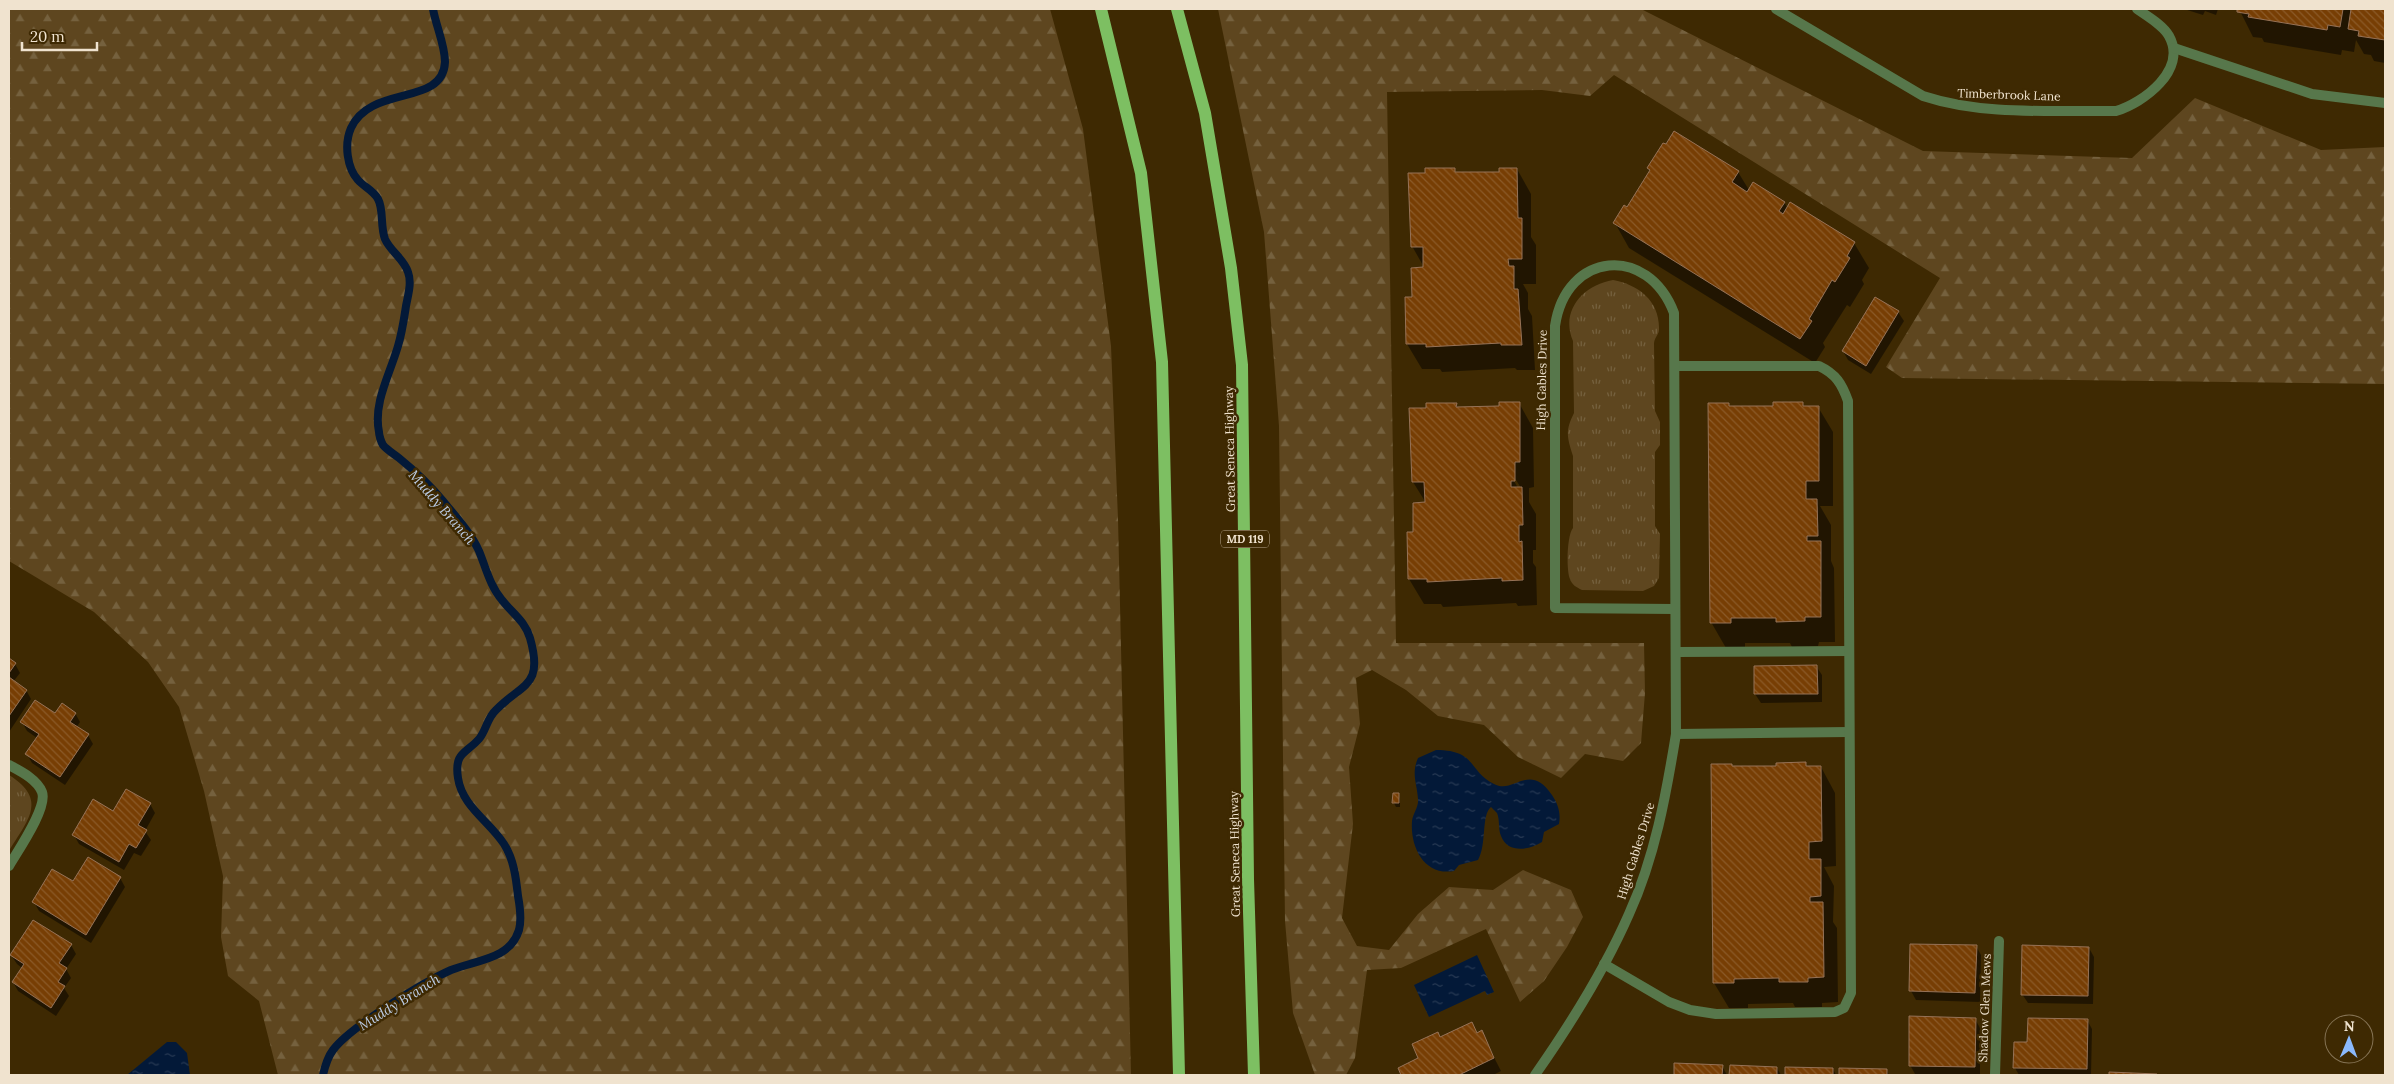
<svg xmlns="http://www.w3.org/2000/svg" width="2394" height="1084" viewBox="0 0 2394 1084" font-family="Lora,serif">
<defs>
<pattern id="grass-tufts" width="24" height="20" patternUnits="userSpaceOnUse" patternTransform="scale(1.25)"><rect width="24" height="20" fill="#5e461f"/><path d="M3 7l-1-3M5 7V3M7 7l1-3M15 17l-1-3M17 17v-4M19 17l1-3" fill="none" stroke="#75613e"/></pattern>
<pattern id="forest-firs" width="22" height="20" patternUnits="userSpaceOnUse" patternTransform="scale(1.25)"><rect width="22" height="20" fill="#5e461f"/><path d="M5 1l3.5 6h-7zM16 11l3.5 6h-7z" fill="#75613e"/></pattern>
<pattern id="water-ripples" width="26" height="14" patternUnits="userSpaceOnUse" patternTransform="scale(1.25)"><rect width="26" height="14" fill="#031938"/><path d="M2 4q2-2 4 0t4 0M15 11q2-2 4 0t4 0" fill="none" stroke="#283a54"/></pattern>
<pattern id="building-back-hatch" width="6" height="6" patternUnits="userSpaceOnUse" patternTransform="scale(1.25)"><rect width="6" height="6" fill="#773e04"/><path d="M-1 5l2 2M0 0l6 6M5-1l2 2" fill="none" stroke="#8b5a28"/></pattern>
</defs>
<rect width="100%" height="100%" fill="#3e2902"/>
<g fill="url(#grass-tufts)">
<path d="M1613 280C1639 285 1660 301 1659 330 1658 336 1654 338 1654 344L1655 411 1660 422V445L1655 452V526L1660 534 1659 578 1654 586 1643 591 1582 590C1576 587 1572 585 1570 579 1566 570 1567 535 1573 528V456C1567 437 1565 431 1574 413L1573 341C1560 311 1583 285 1613 280Z"/>
<path d="M9 775C49 800 27 821 9 851Z"/>
</g>
<g fill="url(#forest-firs)">
<path d="M9 9H1050L1083 129 1111 346 1118 519 1131 1075H278L259 1001 228 976 221 937 223 876 204 791 179 707 148 662 94 612 9 561Z"/>
<path d="M1218 9H1641L1923 151 2132 158 2195 98 2321 150 2385 147V384L1902 378 1886 367 1940 278 1614 75 1590 96 1542 90 1387 92 1396 643H1644L1645 693 1641 743 1623 761 1585 754 1561 778 1518 757 1484 725 1438 716 1406 690 1372 670 1356 678 1360 724 1349 767 1353 824 1342 918 1357 946 1389 950 1418 914 1449 887 1493 890 1523 870 1571 890 1583 917 1567 947 1544 981 1520 1002 1486 929 1401 968 1367 970 1355 1058 1346 1075H1315L1293 1013 1285 921 1279 426 1264 232Z"/>
</g>
<g fill="url(#water-ripples)">
<path d="M1436 750C1477 750 1468 771 1494 784 1514 795 1529 761 1552 795 1558 804 1561 813 1559 824L1544 832 1542 842C1529 850 1508 854 1501 836 1498 829 1500 820 1497 813L1491 807C1481 815 1487 845 1478 860L1459 865 1454 871C1424 876 1410 847 1412 821 1413 813 1419 807 1418 799 1417 783 1411 774 1418 758Z"/>
<path d="M1477 955 1494 992 1487 995 1485 991 1429 1017 1414 985Z"/>
<path d="M167 1042H176L187 1053 190 1075H127Z"/>
</g>
<g fill="#0007" fill-rule="evenodd">
<path d="M2184 9H2218L2216 15 2205 11 2203 15Z"/>
<path d="M2239 9H2385V63L2374 61 2371 55 2364 54 2356 40 2354 52 2342 50 2341 55 2264 42 2262 38 2253 37Z"/>
<path d="M1649 168 1738 172 1749 190 1784 202 1788 209 1854 243 1869 268 1862 280 1864 284 1850 307 1847 305 1823 343 1825 347 1815 363 1629 248 1615 223 1627 208 1650 171Z"/>
<path d="M1454 169 1457 174 1500 173 1517 169 1531 194V237L1536 245V284H1523L1528 293V309L1532 316 1535 370H1517L1515 368 1442 372 1440 369H1422L1407 344 1413 298 1425 269 1412 246 1426 174Z"/>
<path d="M1898 312 1904 321 1871 374 1848 360 1843 351Z"/>
<path d="M1519 403 1533 428 1534 487 1529 488V502L1536 514V550H1533V563L1536 567 1537 605 1518 606 1516 603 1443 607 1441 604H1424L1409 579 1408 533H1414L1426 503 1413 482 1427 409 1456 404 1458 408H1500ZM1513 475 1521 488H1518L1511 476Z"/>
<path d="M1802 403 1804 407H1818L1833 432V506H1820L1831 525V561L1834 568 1835 642H1819L1818 646 1792 647 1790 643H1745V648H1726L1711 622 1728 404 1730 407H1774Z"/>
<path d="M9 659 15 664 20 673 13 682 26 690 31 699 9 732Z"/>
<path d="M1816 666 1822 675V702L1761 703 1755 694Z"/>
<path d="M75 713 80 722 76 728 88 735 93 744 65 785 32 763 27 754 37 738 27 731 22 722 55 715Z"/>
<path d="M1805 764 1807 767H1821L1835 793 1836 866 1824 867 1834 886 1833 922 1837 928 1838 1002 1822 1003V1007H1795L1793 1003 1748 1004V1008H1729L1714 983 1733 768 1777 767Z"/>
<path d="M1398 794 1400 799V807H1396L1394 803Z"/>
<path d="M150 804 155 813 145 831 151 840 141 856 134 853 124 870 79 844 74 835 114 813Z"/>
<path d="M120 878 125 887 91 943 39 911 34 902 74 883Z"/>
<path d="M71 945 76 954 66 969 71 978 64 988 69 996 56 1016 18 991 13 982 22 968 17 964 11 955Z"/>
<path d="M1912 945 1976 946 1981 955 1980 1002 1916 1000 1911 991Z"/>
<path d="M2089 948 2094 957 2093 1004 2028 1003 2022 994Z"/>
<path d="M1975 1019 1980 1028V1075L1915 1074 1910 1065Z"/>
<path d="M2087 1020 2092 1029 2091 1075H2019L2015 1068Z"/>
<path d="M1481 1032 1501 1071 1493 1075H1403L1399 1068 1420 1059 1440 1038Z"/>
<path d="M1676 1065 1722 1066 1727 1075H1675Z"/>
<path d="M1731 1067 1777 1068 1781 1075H1730Z"/>
<path d="M1786 1069H1833L1836 1075H1786Z"/>
<path d="M1840 1069 1887 1071 1889 1075H1840Z"/>
</g>
<g fill="none" stroke-linecap="round" stroke-linejoin="round">
<path stroke="#031938" stroke-width="8" d="M323 1075C325 1066 327 1058 333 1050 350 1027 424 982 451 970 475 960 510 960 519 930 522 919 520 907 518 896 516 878 514 860 504 844 489 821 462 806 458 778 454 752 466 754 479 739 486 731 487 718 496 710 522 683 544 687 530 638 525 621 512 613 502 600 490 586 486 568 479 551 471 533 455 516 443 501 430 485 415 471 399 458 394 454 387 450 383 445 381 442 379 435 379 432 373 403 390 374 398 346 402 333 404 319 406 306 408 295 412 283 408 272 404 259 390 251 385 239 380 226 384 210 378 199 373 190 364 187 358 180 347 168 344 144 351 128 371 84 443 107 445 62 445 45 436 26 433 9"/>
</g>
<g fill="url(#building-back-hatch)" stroke="#967257">
<path d="M2237 9H2343L2340 27 2328 25 2327 30 2248 17 2249 14 2237 12Z"/>
<path d="M2351 9H2385V40L2358 36 2359 31 2348 29Z"/>
<path d="M1674 131 1739 171 1732 182 1747 192 1753 182 1785 202 1779 211 1783 214 1790 202 1855 242 1847 256 1850 258 1835 282 1832 280 1809 319 1812 321 1800 339 1613 223 1624 205 1627 207 1650 170 1647 168 1663 143 1666 144Z"/>
<path d="M1425 168H1455V172H1499V168H1517L1518 218H1522V259H1508L1509 266H1514V289H1518L1522 345H1501V343L1426 347V344H1406L1405 297H1412L1411 268 1423 267V247H1411L1408 173H1425Z"/>
<path d="M1875 297 1899 311 1866 366 1842 351Z"/>
<path d="M1499 402H1520V462H1515V481H1511V487H1522L1523 525H1519V542L1522 541 1523 580 1502 581V578L1427 582V579H1408L1407 532H1413V503L1425 502 1424 482H1412L1409 408H1426V403H1457L1456 407 1499 406Z"/>
<path d="M1773 402H1803V406H1819V481H1806V499H1817L1818 536H1807V541H1821V617H1805V621L1776 622V618H1731V623H1710L1708 403H1729V406H1773Z"/>
<path d="M9 658 16 663 9 673Z"/>
<path d="M1817 665 1818 694H1754V666Z"/>
<path d="M9 677 27 690 9 716Z"/>
<path d="M35 700 55 713 62 703 76 713 70 722 89 734 60 777 25 754 39 734 20 722Z"/>
<path d="M1806 762V766H1821L1822 841 1809 842V859H1821V896L1810 897V902H1823L1824 977 1808 978V982H1779V978L1734 979V983H1713L1711 764H1732V766H1776V763Z"/>
<path d="M126 789 151 803 138 825 147 830 136 848 129 844 119 862 72 835 93 799 113 811Z"/>
<path d="M1393 793H1399V803H1392Z"/>
<path d="M88 857 121 877 86 935 32 902 52 869 73 881Z"/>
<path d="M33 920 72 944 59 963 67 968 58 982 65 986 51 1008 12 982 24 964 10 955Z"/>
<path d="M1910 944 1977 945 1975 993 1909 991Z"/>
<path d="M2022 945 2089 947 2088 996 2021 995Z"/>
<path d="M1909 1016 1976 1018 1975 1067 1909 1066Z"/>
<path d="M2028 1018 2088 1019 2087 1069 2013 1068 2014 1042H2027Z"/>
<path d="M1472 1022 1477 1033 1482 1030 1494 1058 1459 1075H1401L1398 1068 1418 1058 1412 1044 1438 1032 1440 1037Z"/>
<path d="M1674 1063 1723 1065 1722 1075H1674Z"/>
<path d="M1730 1065 1777 1067V1075H1729Z"/>
<path d="M1785 1067 1833 1068V1075H1785Z"/>
<path d="M1839 1068 1887 1069V1075H1839Z"/>
<path d="M2109 1072 2157 1074V1075H2109Z"/>
</g>
<g fill="none" stroke-linecap="round" stroke-linejoin="round">
<g stroke="#57774b" stroke-width="10">
<path d="M1677 652 1849 651"/>
<path d="M1676 734 1849 732"/>
<path d="M1604 964 1669 1002 1690 1010 1716 1014 1835 1012 1844 1008 1851 993 1848 401C1842 384 1836 374 1819 366H1675"/>
</g>
<g stroke="#57774b" stroke-width="10">
<path d="M1776 9 1923 96C1984 116 2052 110 2116 111 2143 103 2188 70 2169 36 2163 25 2147 16 2137 9"/>
<path d="M2174 48 2312 94 2385 103"/>
<path d="M9 765C20 771 37 779 42 792 48 808 17 852 9 866"/>
<path d="M1535 1075C1570 1025 1604 971 1629 914 1655 857 1666 795 1676 734L1674 313C1648 244 1566 251 1555 326V608L1674 609"/>
<path d="M1995 1075 1999 941"/>
</g>
<g stroke="#7dbf62" stroke-width="12">
<path d="M1101 9 1141 173 1162 362 1179 1075"/>
<path d="M1177 9 1205 113 1231 268 1242 365 1248 879 1254 1075"/>
</g>
</g>
<g text-anchor="middle" stroke-width="5" stroke-linejoin="round" paint-order="stroke">
<rect fill="#3e2902" stroke="#bbab92" stroke-width="1" x="1221" y="530.5" width="48" height="17" rx="4"/>
<g font-size="11" font-weight="bold" fill="#f0e3cf">
<text x="1245" y="543">MD 119</text>
</g>
<g font-size="12" fill="#f0e3cf" stroke="#3e2902">
<text transform="translate(2009 95) rotate(2)" y="4">Timberbrook Lane</text>
<text transform="translate(1542 380) rotate(-89)" y="4">High Gables Drive</text>
<text transform="translate(1230 449) rotate(-91)" y="4">Great Seneca Highway</text>
<text transform="translate(1636 851) rotate(-73)" y="4">High Gables Drive</text>
<text transform="translate(1235 854) rotate(-91)" y="4">Great Seneca Highway</text>
<text transform="translate(1985 1008) rotate(-88)" y="4">Shadow Glen Mews</text>
</g>
<g font-size="14" font-style="italic" fill="#bccde6" stroke="#3e2902">
<text transform="translate(442 507) rotate(49)" y="5">Muddy Branch</text>
<text transform="translate(399 1002) rotate(-32)" y="5">Muddy Branch</text>
</g>
</g>
<rect width="2394" height="1084" fill="none" stroke="#f0e3cf" stroke-width="20"/>
<g transform="translate(2349 1039) rotate(1)"><circle r="24" fill="#3e2902" stroke="#857354"/>
<path d="M0-4L9 19L0 12L-9 19Z" fill="#8bb9fc"/>
<text y="-8" font-size="14" font-weight="bold" text-anchor="middle" fill="#f0e3cf">N</text>
</g>
<path d="M22 42v8h75v-8" fill="none" stroke="#f0e3cf" stroke-width="2.5"/>
<text x="30" y="42" font-size="15" fill="#f0e3cf" stroke="#3e2902" stroke-width="4" paint-order="stroke">20 m</text>
</svg>
